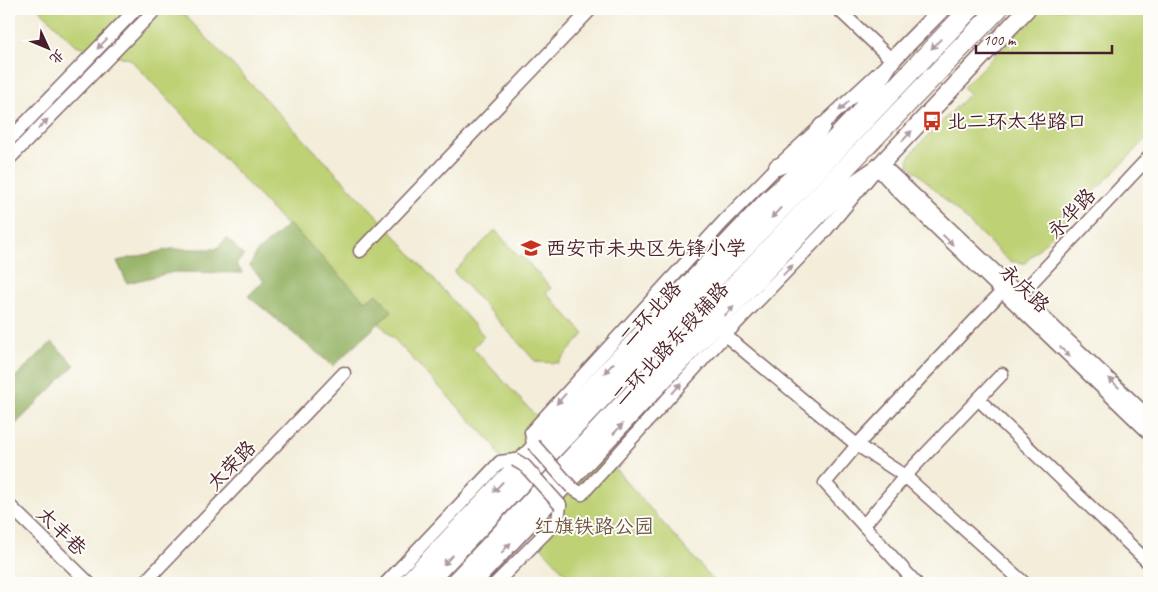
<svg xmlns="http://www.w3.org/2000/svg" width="1158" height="592" viewBox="0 0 1158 592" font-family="Caveat,'LXGW WenKai TC',sans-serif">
<rect width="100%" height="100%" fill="#fdfcf7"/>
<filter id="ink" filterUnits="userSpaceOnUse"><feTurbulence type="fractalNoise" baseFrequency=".02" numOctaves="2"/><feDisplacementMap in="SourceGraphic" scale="10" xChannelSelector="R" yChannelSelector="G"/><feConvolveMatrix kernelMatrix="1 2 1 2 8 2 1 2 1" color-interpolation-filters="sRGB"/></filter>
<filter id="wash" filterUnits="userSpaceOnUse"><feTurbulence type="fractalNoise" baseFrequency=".0096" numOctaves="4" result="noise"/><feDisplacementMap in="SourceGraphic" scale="20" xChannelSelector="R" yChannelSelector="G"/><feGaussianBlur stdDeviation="1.12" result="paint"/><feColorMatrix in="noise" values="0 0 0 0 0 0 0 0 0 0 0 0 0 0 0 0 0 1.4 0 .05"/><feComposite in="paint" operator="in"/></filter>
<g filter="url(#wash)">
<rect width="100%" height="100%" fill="#f3edd9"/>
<g fill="#bed174" stroke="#847850">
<path d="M39 9H179L380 219 484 336 473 348 533 413 618 472 716 583H574L542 548 494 445 130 59 75 45Z"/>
<path d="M1041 9H1149V136L1025 263 1009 261 909 165 908 160 914 150 969 94 963 87Z"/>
<path d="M495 230 519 257 522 256 551 288 546 293 584 334 558 363 536 362 454 272Z"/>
</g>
<g fill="#96b366" stroke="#706948">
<path d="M289 224 365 301 377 294 392 311 333 366 248 296 264 281 250 266 256 253Z"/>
<path d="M227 238 244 256 236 264 243 273 174 272 127 283 117 261 171 249H216Z"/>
<path d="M52 342 75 365 9 431V383Z"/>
</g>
</g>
<g filter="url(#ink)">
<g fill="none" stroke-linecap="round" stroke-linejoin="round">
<defs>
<g id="minor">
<path d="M9 140 136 9"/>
<path d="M9 159 156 9"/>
<path d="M884 166 1149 417"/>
<path d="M360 251 591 9"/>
<path d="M1021 294 1149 157"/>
<path d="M725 335 857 445 905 476 1024 583"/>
<path d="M978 399 1149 563"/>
<path d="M533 444 531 432 724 221 777 167 892 60 838 9"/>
<path d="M572 488 582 494 725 335 826 230 877 168 897 190 1149 433"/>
<path d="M9 505 89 583"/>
<path d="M864 525 905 476 1002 374"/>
<path d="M144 583 344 373"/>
<path d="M386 583 500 462 515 460"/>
<path d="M496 583 558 520 560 505"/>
<path d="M916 583 825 483 857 445 1009 284"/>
</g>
<g id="major">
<path d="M800 165 822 126"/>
<path d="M777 167 809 154"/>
<path d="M406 583 768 199 827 146 859 112 892 60 942 9"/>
<path d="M473 583 841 192 877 168 1027 9"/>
</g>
<g id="highway">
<path d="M426 583 970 9"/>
<path d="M455 583 828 186 998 9"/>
</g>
</defs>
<use href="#minor" stroke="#856768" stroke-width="15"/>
<use href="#major" stroke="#856768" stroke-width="19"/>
<use href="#highway" stroke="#856768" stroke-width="21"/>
<use href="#minor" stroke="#fff" stroke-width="12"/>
<use href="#major" stroke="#fff" stroke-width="16"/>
<use href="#highway" stroke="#fff" stroke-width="19"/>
<defs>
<g id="minor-bridge">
<path d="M533 444 572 488"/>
<path d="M515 460 525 466 560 505"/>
</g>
</defs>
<use href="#minor-bridge" stroke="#856768" stroke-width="15" stroke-linecap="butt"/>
<use href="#minor-bridge" stroke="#fff" stroke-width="12"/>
</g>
<defs><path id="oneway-solid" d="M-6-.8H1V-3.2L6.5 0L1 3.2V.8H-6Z" transform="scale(1.25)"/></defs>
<g fill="#ae9aa0">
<use href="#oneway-solid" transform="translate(102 44) rotate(134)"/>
<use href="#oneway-solid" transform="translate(936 44) rotate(134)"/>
<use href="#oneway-solid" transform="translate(844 106) rotate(137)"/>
<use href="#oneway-solid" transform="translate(43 124) rotate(-46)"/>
<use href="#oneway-solid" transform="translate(907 136) rotate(-47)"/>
<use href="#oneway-solid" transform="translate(776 213) rotate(133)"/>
<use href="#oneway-solid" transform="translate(948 240) rotate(44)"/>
<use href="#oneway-solid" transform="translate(788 270) rotate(-46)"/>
<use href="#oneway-solid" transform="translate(729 311) rotate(-47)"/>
<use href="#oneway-solid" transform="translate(1065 352) rotate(44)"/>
<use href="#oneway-solid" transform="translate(609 368) rotate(133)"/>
<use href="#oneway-solid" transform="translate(1114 383) rotate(-136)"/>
<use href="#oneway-solid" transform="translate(677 388) rotate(-48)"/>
<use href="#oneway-solid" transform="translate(561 399) rotate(132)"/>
<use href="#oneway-solid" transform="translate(618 429) rotate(-47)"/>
<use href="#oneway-solid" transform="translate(498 487) rotate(133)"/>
<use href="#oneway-solid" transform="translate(506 548) rotate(-47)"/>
<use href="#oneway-solid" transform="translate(448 560) rotate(134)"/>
</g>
</g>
<defs>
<symbol id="bus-bare" viewBox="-9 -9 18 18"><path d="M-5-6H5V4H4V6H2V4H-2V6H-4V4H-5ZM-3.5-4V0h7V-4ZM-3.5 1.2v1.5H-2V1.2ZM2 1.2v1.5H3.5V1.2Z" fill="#c8321e" stroke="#fdfcf7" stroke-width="2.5" paint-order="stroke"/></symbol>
<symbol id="school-bare" viewBox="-9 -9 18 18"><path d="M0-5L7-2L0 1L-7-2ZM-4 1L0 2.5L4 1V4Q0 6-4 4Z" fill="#c8321e" stroke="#fdfcf7" stroke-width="2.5" paint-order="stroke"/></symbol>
</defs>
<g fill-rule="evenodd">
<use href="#bus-bare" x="918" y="107" width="28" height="28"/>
<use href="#school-bare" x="517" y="234" width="28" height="28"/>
</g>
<g text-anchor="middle" stroke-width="4" stroke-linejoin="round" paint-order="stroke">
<g font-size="20" fill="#4a1f2b" stroke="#fdfcf7" text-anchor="start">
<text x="947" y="128">北二环太华路口</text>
<text x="546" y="255">西安市未央区先锋小学</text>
</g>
<g font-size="20" fill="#4a1f2b" stroke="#fdfcf7">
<text transform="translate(1071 213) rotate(-47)" y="7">永华路</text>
<text transform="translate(1025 288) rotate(44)" y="7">永庆路</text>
<text transform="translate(650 313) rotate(-47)" y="7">二环北路</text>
<text transform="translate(670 343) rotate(-47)" y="7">二环北路东段辅路</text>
<text transform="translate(231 465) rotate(-46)" y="7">太荣路</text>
<text transform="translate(62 531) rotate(44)" y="7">太丰巷</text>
</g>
<g font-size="20" fill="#6d5441" stroke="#fdfcf7">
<text x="594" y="533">红旗铁路公园</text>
</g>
</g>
<rect width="1158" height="592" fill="none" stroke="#fdfcf7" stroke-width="30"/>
<g transform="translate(48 48) rotate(134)" stroke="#fdfcf7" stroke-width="4" paint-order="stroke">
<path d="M0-4L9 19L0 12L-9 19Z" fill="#4a1f2b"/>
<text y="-8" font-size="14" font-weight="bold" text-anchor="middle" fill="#4a1f2b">北</text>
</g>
<path d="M976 45v8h136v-8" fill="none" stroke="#4a1f2b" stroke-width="2.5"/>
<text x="983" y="45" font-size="15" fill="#4a1f2b" stroke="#fdfcf7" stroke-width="4" paint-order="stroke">100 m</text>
</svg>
